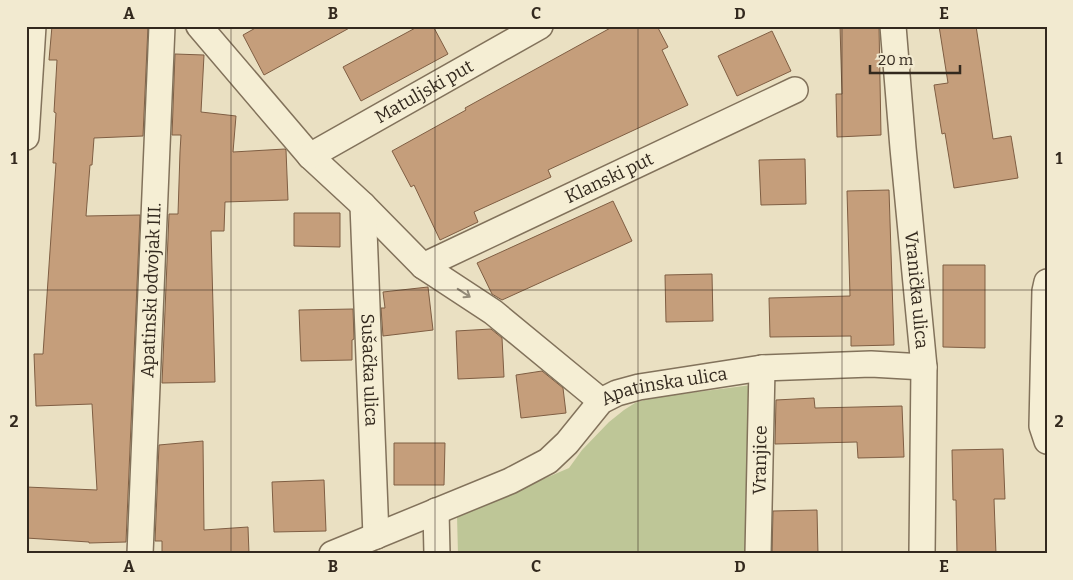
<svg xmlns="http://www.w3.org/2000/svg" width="1073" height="580" viewBox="0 0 1073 580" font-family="Bitter,serif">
<rect width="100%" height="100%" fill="#eae0c2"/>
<path fill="#bec697" d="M752 385 750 554H458L457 516 569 468 582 450 609 422 624 410 635 403 650 398Z"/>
<g fill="#c59e7b" stroke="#7f5e43">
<path d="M52 26H148L143 136 94 138 92 165H90L86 216 140 215 126 542 89 543V542L26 538V487L97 490 92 404 36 406 34 354H43L56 163H53L56 113 54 112 57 60H49Z"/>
<path d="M259 26H353L264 75 243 35Z"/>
<path d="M419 26H433L448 54 361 101 343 67Z"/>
<path d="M614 26H657L668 47 662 50 688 105 548 170 551 177 474 212 478 222 440 240 414 185 411 187 392 151 466 110 465 108Z"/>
<path d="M840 26H879L881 135 837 137 836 94H842Z"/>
<path d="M939 26H976L993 139 1011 136 1018 178 954 188 945 133 942 134 934 85 948 83Z"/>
<path d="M772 31 791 71 737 96 718 56Z"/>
<path d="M175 54 204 55 201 112 236 116 233 152 285 149 286 150 288 200 225 202 224 231H211L215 382 162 383 169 214H178L180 152 181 135H172Z"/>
<path d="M805 159 806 204 761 205 759 160Z"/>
<path d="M889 190 894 345 851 346V336L770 337 769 298 850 296 847 191Z"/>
<path d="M613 201 632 241 502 300 492 294 477 263Z"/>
<path d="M294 213H340V247L294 246Z"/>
<path d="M943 265H985V348L943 347Z"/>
<path d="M712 274 713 321 666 322 665 275Z"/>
<path d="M428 287 433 330 383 336 381 308H385L383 292Z"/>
<path d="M353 309 354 339 352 340V360L301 361 299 310Z"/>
<path d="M491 329 502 338 504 377 458 379 456 331Z"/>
<path d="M542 371 563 388 566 413 521 418 516 375Z"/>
<path d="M814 398 815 408 902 406 904 457 858 458 857 442 775 444 776 400Z"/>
<path d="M203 441 204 530 248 527 249 554H162V541H155L159 445Z"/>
<path d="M394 443H445L444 485H394Z"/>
<path d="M1003 449 1005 499H994L996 554H957L956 500H953L952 450Z"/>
<path d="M324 480 326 531 274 532 272 482Z"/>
<path d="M817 510 818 554H772L773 511Z"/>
</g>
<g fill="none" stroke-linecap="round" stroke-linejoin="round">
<defs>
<g id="minor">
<path d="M199 26 310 156 363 205 423 266 493 312 601 401"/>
<path id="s1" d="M893 26 903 148 924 367 922 554"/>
<path d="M26 137 33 26"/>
<path id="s2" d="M310 156 540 26"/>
<path id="s3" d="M363 205 376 536"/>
<path id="s4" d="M423 266 795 90"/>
<path d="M1047 282 1045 291 1042 426 1047 441"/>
<path d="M436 511 437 554"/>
<path id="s5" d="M140 554 162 26"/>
<path id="s6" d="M332 554 510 481 548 461 567 443 601 401 617 393 639 387 762 368 871 364 924 367"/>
<path id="s7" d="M758 554 762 368"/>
</g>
</defs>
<use href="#minor" stroke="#82725b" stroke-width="28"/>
<use href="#minor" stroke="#f5eed4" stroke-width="25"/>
</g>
<defs><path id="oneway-shaft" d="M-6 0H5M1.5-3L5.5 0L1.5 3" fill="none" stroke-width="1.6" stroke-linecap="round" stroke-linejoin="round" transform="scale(1.25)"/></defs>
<use stroke="#948c79" href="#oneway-shaft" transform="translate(464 293) rotate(33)"/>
<path fill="none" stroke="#33291e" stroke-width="1" stroke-opacity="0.55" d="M231 26V554M435 26V554M638 26V554M842 26V554M26 290H1047"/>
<g text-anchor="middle" stroke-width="5" stroke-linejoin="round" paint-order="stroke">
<g font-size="18" fill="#33291e" stroke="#f2ead0">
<text dy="6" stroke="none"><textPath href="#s2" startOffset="131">Matuljski put</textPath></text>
<text dy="6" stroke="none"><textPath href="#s4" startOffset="206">Klanski put</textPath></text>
<text dy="6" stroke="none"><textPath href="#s5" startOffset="264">Apatinski odvojak III.</textPath></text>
<text dy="6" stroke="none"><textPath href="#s1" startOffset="265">Vranička ulica</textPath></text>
<text dy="6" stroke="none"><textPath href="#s3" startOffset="165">Sušačka ulica</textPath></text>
<text dy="6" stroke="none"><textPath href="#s6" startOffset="381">Apatinska ulica</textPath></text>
<text dy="6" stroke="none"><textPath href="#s7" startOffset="94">Vranjice</textPath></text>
</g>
</g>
<rect width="1073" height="580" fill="none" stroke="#f2ead0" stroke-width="55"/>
<path d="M870 65v8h90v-8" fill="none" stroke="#33291e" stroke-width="2.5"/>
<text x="878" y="65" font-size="15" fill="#33291e" stroke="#f2ead0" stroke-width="4" paint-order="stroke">20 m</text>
<rect x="28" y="28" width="1018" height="524" fill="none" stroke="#33291e" stroke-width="2"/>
<g font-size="16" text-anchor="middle" font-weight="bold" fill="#33291e">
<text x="129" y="19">A</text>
<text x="333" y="19">B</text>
<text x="536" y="19">C</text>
<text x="740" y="19">D</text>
<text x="944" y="19">E</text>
<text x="14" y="164">1</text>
<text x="1059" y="164">1</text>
<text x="14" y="427">2</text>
<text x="1059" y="427">2</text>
<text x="129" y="572">A</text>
<text x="333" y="572">B</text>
<text x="536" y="572">C</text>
<text x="740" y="572">D</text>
<text x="944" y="572">E</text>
</g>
</svg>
